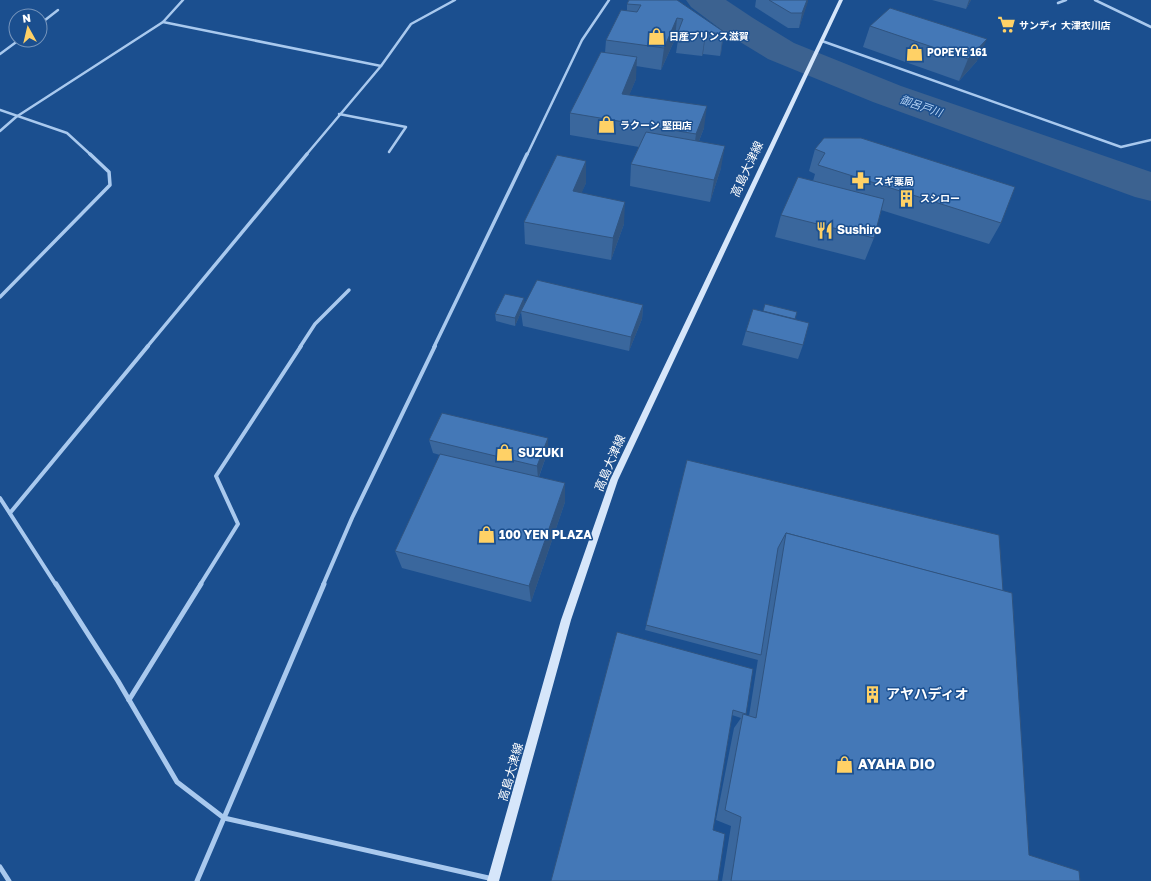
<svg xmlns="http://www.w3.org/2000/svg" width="1151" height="881" viewBox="0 0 1151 881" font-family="'Golos Text','Noto Sans JP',sans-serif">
<rect width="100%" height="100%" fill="#1b4f8f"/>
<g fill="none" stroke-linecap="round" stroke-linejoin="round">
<path fill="#3c6290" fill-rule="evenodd" d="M686 0H726L753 18 794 43 901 86 1151 172V201L1135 197 873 102 768 59 727 34 691 7Z"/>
<g stroke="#a9c9ee" stroke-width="2.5">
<path d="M1095 0 1151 27"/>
<path d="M1058 3 1066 0"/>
<path d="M163 22 381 66"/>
<path d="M40 24 58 10"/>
<path d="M822 41 1121 147 1151 140"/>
<path d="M0 54 19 40"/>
<path d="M0 110 67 133 91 155"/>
<path d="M339 114 406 127 389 152"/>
<path d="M0 131 16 117 163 22 183 0"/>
<path d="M306 155 381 66 411 24 455 0"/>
<path d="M527 155 582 40 609 0"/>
</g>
<g stroke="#a9c9ee" stroke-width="3.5">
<path d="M0 297 110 185 109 172 90 154"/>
<path d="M147 347 307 154"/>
<path d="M300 347 315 324 349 290"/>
<path d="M434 347 527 154"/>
</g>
<g stroke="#a9c9ee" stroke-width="4">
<path d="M0 498 56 585"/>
<path d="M10 513 148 346"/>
<path d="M200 585 238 524 216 476 301 346"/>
<path d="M323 585 352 518 435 346"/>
</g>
<g stroke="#a9c9ee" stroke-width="5">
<path d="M56 584 118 681 177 782 224 818 493 879"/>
<path d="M129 700 201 584"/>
<path d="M0 867 9 881"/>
<path d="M197 881 324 584"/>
</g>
<path fill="#d6e6fa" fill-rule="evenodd" d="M839 0H843L618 480 571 620 499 881H487L561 620 610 480Z"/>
</g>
<g fill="#3a679d">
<path d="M629 0 724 32 721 53 720 56 703 54 702 56 676 53 678 40 675 39 661 70 636 66V79L629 95 704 128 699 141 721 168 710 202 630 186 631 164 639 147 570 135V113L605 53 606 40 627 11V4Z"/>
<path d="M756 0H808L799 28H788L755 7Z"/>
<path d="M932 0H971L966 9Z"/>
<path d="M870 26 977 61 959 81 863 47Z"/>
<path d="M815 149 1001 223 989 244 881 210 874 238 865 260 775 237 781 215 813 181 815 174 809 171Z"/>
<path d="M586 161V183L581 193 624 224 611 260 525 244 524 222Z"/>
<path d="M525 304 643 305 642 319 629 351 523 326 521 312 515 326 496 321 495 314Z"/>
<path d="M795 319 803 345 798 359 742 345 746 331Z"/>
<path d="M548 438V451L539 477 565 483V502L531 602 402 568 395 551 440 455 433 453 429 440Z"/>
<path d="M687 460 1003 591 1029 855 1080 881H722L731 826 716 820 734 728 741 718 732 715 713 830 718 881 617 632 746 714 745 715 749 716 758 659V660L645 630Z"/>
</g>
<g fill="#305480">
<path d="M807 0H808V2L799 28 802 13Z"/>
<path d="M969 0H971L966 9Z"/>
<path d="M677 18 675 39 661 70 664 48Z"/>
<path d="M706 32 703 54 702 56 705 35Z"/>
<path d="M724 32 721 53 720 56 723 34Z"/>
<path d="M987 39 977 61 959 81 968 59Z"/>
<path d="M637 57 636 79 621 115 622 94Z"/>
<path d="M707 106 704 128 693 156 696 134Z"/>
<path d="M725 146 721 168 710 202 714 180Z"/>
<path d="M586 161V183L573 213V191Z"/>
<path d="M625 202 624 224 611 260 613 238Z"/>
<path d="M524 298 525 305 521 311V312L515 326V318Z"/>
<path d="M643 305 642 319 629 351 631 337Z"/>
<path d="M548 438V451L538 479 537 466Z"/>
<path d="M565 483V502L531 602 529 586Z"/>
</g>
<g fill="#4478b7" stroke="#305480">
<path d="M629 0H677L724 32 723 34 706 32 705 35 678 32 683 19 677 18 664 48 606 40 621 10 637 12 641 5 627 4Z"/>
<path d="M769 0H807L802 13H791Z"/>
<path d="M890 8 987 39 968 59 870 26Z"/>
<path d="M601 52 637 57 622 94 707 106 696 134 570 113Z"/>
<path d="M646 132 725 146 714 180 631 164Z"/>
<path d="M824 138H861L1015 187 1001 223 818 165 825 153 815 149Z"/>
<path d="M557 155 586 161 573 191 625 202 613 238 524 222Z"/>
<path d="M798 177 884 199 874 238 781 215Z"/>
<path d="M537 280 643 305 631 337 521 311Z"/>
<path d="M505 294 524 298 515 318 495 314Z"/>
<path d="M765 304 797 312 795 319 763 311Z"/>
<path d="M753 309 809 323 803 345 746 331Z"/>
<path d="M442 413 548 438 537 466 429 440Z"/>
<path d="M440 454 565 483 529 586 395 551Z"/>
<path d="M687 460 999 535 1003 591 786 533 778 548 761 655 646 625Z"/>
<path d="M786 533 1012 593 1029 855 1079 871 1080 881H731L741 817 725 810 743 714 756 718Z"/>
<path d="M617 632 753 669 746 714 733 710 713 830 725 834 718 881H551Z"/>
</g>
<defs>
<symbol id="supermarket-bare" viewBox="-9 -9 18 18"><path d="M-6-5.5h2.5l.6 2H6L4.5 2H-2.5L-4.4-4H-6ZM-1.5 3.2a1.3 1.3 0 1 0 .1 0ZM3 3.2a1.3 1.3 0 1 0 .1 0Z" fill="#ffd166" stroke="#1b4f8f" stroke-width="2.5" paint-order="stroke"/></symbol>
<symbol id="shop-bare" viewBox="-9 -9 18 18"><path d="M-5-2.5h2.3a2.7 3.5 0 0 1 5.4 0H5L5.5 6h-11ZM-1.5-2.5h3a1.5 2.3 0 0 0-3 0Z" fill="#ffd166" stroke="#1b4f8f" stroke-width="2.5" paint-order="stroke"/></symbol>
<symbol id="pharmacy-bare" viewBox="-9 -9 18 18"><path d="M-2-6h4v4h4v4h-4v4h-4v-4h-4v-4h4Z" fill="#ffd166" stroke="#1b4f8f" stroke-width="2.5" paint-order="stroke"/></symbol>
<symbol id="building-bare" viewBox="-9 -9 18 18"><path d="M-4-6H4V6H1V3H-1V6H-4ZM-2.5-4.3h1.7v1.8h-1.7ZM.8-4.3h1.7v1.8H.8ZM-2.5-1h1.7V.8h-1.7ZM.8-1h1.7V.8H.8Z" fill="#ffd166" stroke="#1b4f8f" stroke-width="2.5" paint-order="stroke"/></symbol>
<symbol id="restaurant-bare" viewBox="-9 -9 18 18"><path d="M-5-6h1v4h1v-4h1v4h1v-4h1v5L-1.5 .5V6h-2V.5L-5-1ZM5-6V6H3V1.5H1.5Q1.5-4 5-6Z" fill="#ffd166" stroke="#1b4f8f" stroke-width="2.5" paint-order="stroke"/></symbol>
</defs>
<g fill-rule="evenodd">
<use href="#supermarket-bare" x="994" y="12" width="25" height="25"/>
<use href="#shop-bare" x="644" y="24" width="25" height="25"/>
<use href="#shop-bare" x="902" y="40" width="25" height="25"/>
<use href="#shop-bare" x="594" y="112" width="25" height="25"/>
<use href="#pharmacy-bare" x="848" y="168" width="25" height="25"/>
<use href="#building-bare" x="894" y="186" width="25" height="25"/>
<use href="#restaurant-bare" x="812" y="218" width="25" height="25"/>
<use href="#shop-bare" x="492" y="440" width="25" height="25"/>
<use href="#shop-bare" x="474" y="522" width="25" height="25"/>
<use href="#building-bare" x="860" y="682" width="25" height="25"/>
<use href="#shop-bare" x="832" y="752" width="25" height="25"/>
</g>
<g text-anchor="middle" stroke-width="3" stroke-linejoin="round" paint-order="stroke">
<g font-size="10" font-weight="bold" fill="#fff" stroke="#1b4f8f" text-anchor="start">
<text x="1019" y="29">サンディ 大津衣川店</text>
<text x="669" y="40">日産プリンス滋賀</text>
<text x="927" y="56">POPEYE 161</text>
<text x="620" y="129">ラクーン 堅田店</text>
<text x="874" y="185">スギ薬局</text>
<text x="920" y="202">スシロー</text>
</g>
<g font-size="11" font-style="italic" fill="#b5d3f5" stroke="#1b4f8f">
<text transform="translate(921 106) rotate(19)" y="4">御呂戸川</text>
</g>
<g font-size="12" fill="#fff" stroke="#1b4f8f">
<text transform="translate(747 169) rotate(-65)" y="4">高島大津線</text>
<text transform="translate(610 463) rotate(-67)" y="4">高島大津線</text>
<text transform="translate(511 772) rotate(-74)" y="4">高島大津線</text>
</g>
<g font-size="12" font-weight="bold" fill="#fff" stroke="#1b4f8f" text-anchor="start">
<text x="837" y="234">Sushiro</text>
<text x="518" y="457">SUZUKI</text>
<text x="499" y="539">100 YEN PLAZA</text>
</g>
<g font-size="14" font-weight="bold" fill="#fff" stroke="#1b4f8f" text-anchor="start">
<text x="886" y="699">アヤハディオ</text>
<text x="858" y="769">AYAHA DIO</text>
</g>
</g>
<g transform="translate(28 28) rotate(352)"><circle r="19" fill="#1b4f8f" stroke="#7695bc"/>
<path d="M0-3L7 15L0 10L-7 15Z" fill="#ffd166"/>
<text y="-6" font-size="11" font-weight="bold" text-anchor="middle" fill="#ffffff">N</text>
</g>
</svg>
